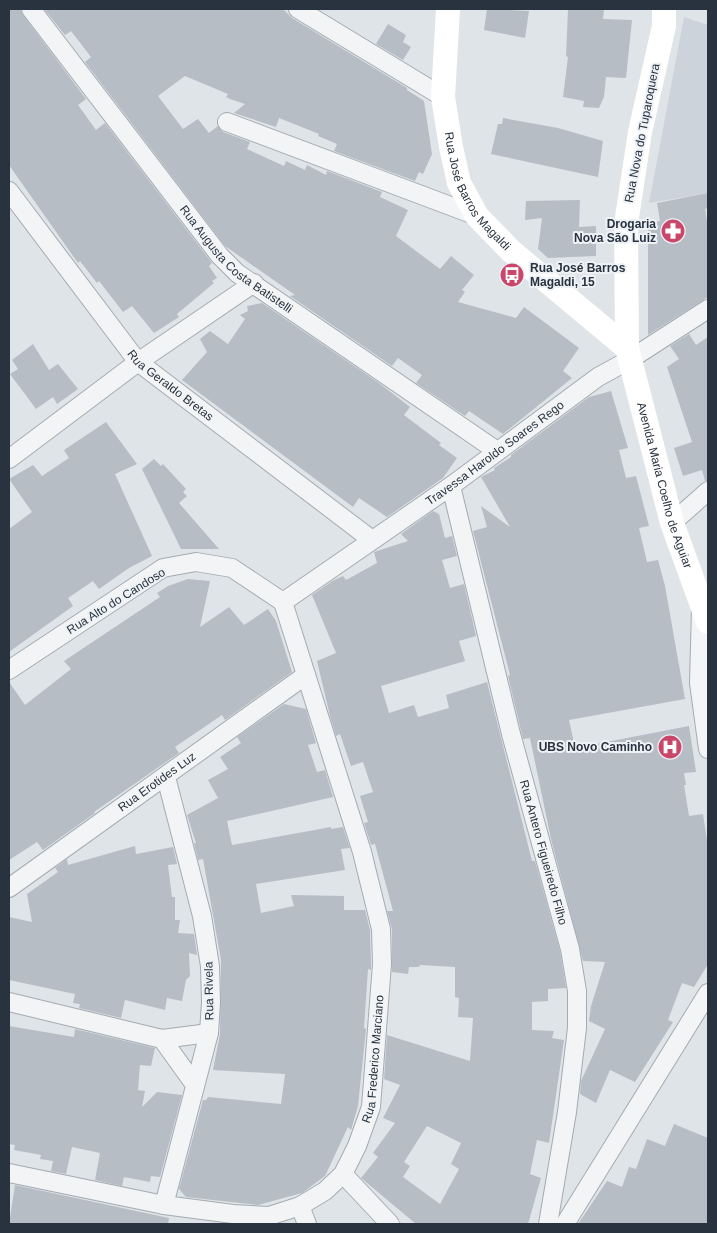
<svg xmlns="http://www.w3.org/2000/svg" width="717" height="1233" viewBox="0 0 717 1233" font-family="Arial,sans-serif">
<rect width="100%" height="100%" fill="#dfe4e8"/>
<path fill="#cdd3da" d="M684 17 708 25V193L649 203Z"/>
<g fill="#b6bdc5" fill-rule="evenodd">
<path d="M9 9H21L23 15 86 99 78 105 96 130 105 123 212 263 209 266 217 278 212 281 214 283 177 314 179 317 154 333 132 306 123 312 99 281 97 283 80 261 78 263 9 165Z"/>
<path d="M44 9H283L292 18 407 88V90L424 101 432 154 423 174 419 172 415 181 334 151 337 144 318 136 319 134 279 118 276 127 234 113 245 104 230 99 226 97 228 94 185 76 158 96 183 129 198 119 209 133 218 126 223 132 250 142 247 149 284 166 286 161 305 170 307 165 326 175 327 171 382 192 380 197 408 210 396 236 440 269 451 256 474 275 462 290 465 292 458 302 516 318 524 307 579 348 563 371 572 378 503 434 469 411 465 416 416 383 422 375 398 358 392 366 290 296 295 295 225 246 85 62 91 57 71 31 65 35Z"/>
<path d="M487 9 529 11 525 38 484 30Z"/>
<path d="M568 9H604L603 19 632 20 626 78 606 77 604 97 599 108 583 107 584 101 563 97 568 57 566 56Z"/>
<path d="M388 24 406 35 403 42 411 47 403 60 376 44Z"/>
<path d="M503 118 558 128 603 141 598 177 491 154 498 124H502Z"/>
<path d="M708 193V208L705 209 708 227V297L648 335V224L660 221 657 203Z"/>
<path d="M580 200 579 227 596 226V256L548 258 538 249 542 218 525 220 526 201Z"/>
<path d="M262 303 379 383 410 407 404 415 441 443 439 445 457 458 443 478 387 517 359 498 353 507 182 380 207 352 200 339 210 331 228 344 245 319 240 315 248 311 247 306Z"/>
<path d="M689 334 696 345 708 337V481H705L702 470 683 476 674 448 692 442 667 367 679 359 670 346Z"/>
<path d="M33 344 49 370 58 364 78 389 57 404 53 397 36 409 10 374 18 369 12 360Z"/>
<path d="M611 391 628 448 619 450 626 478 636 476 649 526 639 528 647 562 658 560 665 586 685 699 569 720 575 748 689 726 696 772 684 773 686 785H684L689 816 703 814 708 847V964L694 987 682 983 668 1020 673 1022 635 1082 610 1070 596 1103 580 1094 581 1081 605 1029 589 1021 591 1006 605 962 583 961 551 839 530 738 523 739 508 676 510 675 473 531 487 527 481 506 510 527 481 477 495 470 494 468 511 457V455L589 397Z"/>
<path d="M106 422 137 464 115 474 152 556 129 568 99 589 93 581 68 598 73 606 9 652V529L32 512 9 479 33 465 42 476 69 458 64 450Z"/>
<path d="M154 459 161 466 163 464 186 489 183 492 187 496 179 503 219 549H181L142 469Z"/>
<path d="M433 511 439 514 445 538 452 536 457 556 442 560 450 588 464 584 476 636 459 641 465 661 381 686 389 713 414 705 418 717 449 708 446 695 487 682 532 861H535L560 951 566 988 548 989V1001L532 1002V1030L554 1031 552 1038 564 1040 549 1143 537 1140 530 1174 541 1178 528 1224H416L361 1178 378 1157 373 1153 395 1123 383 1118 400 1085 384 1079 387 1035 470 1061 473 1018 458 1017 459 998 455 997V967L420 965 419 967H409L408 974 392 972V929L387 911H393L375 844 371 845 364 823 368 822 360 796 373 792 363 762 351 766 340 734 336 736 330 716 317 661 336 653 312 595 334 580 343 576 346 580 377 563 374 552 408 541 401 534ZM427 1126 461 1143 451 1164 459 1169 440 1204 403 1177 410 1166 404 1162Z"/>
<path d="M188 579 210 581 200 627 229 607 244 625 268 609 276 621 292 672 225 720 222 715 175 747 179 753 94 812 95 813 43 850 37 842 9 860V682L25 705 71 669 64 661 160 597 157 593 168 586Z"/>
<path d="M284 704 306 709 316 743 308 745 317 772 325 770 333 797 227 821 232 845 331 827V829L343 827 350 848 341 849 345 870 256 884 261 913 294 906 291 895 344 896V910H365L370 930 371 964V970L368 969 364 1028 366 1029 358 1106 351 1130 348 1127 325 1176 302 1193 258 1205 186 1197 179 1189 203 1100H206L208 1097 281 1104 285 1074 213 1070 220 1034 221 960 203 859 198 860 194 843H196L187 815 218 798 208 780 228 769 220 757 241 743 237 737Z"/>
<path d="M135 846 136 854 173 847 177 864 168 865 172 897H175V920H180L178 933 194 934 197 955 189 953 190 976 186 980 182 1001 167 998 165 1010 125 1000 121 1018 79 1008 80 1004 73 1003 75 994 9 980V917L32 922 27 894 58 872 55 868 67 859 68 865Z"/>
<path d="M9 1026 74 1037 75 1029 155 1048 151 1066 140 1065 138 1090 145 1091 142 1107 157 1092 182 1095 160 1177 151 1176 150 1182 124 1177 122 1186 95 1180 100 1153 72 1147 66 1174 51 1171 53 1161 40 1159 41 1155 14 1150 15 1145 9 1144Z"/>
<path d="M674 1124 708 1138V1224H578L607 1181 622 1187 629 1167 636 1169 647 1139 665 1146Z"/>
<path d="M15 1185 169 1218 168 1224H9Z"/>
</g>
<g fill="none" stroke-linecap="round" stroke-linejoin="round">
<defs>
<g id="minor">
<path id="s1" d="M31 9 220 256 237 273 497 451"/>
<path d="M298 9 443 97"/>
<path d="M227 122 477 216"/>
<path id="s2" d="M9 191 138 362 372 540"/>
<path d="M9 459 138 362 254 283"/>
<path id="s3" d="M451 486 511 734 570 949 577 991V1028L567 1112 548 1224"/>
<path d="M672 523 708 491"/>
<path id="s4" d="M283 602 451 486 598 377 629 360 708 309"/>
<path d="M701 608 699 683 708 749"/>
<path d="M9 670 163 568 196 562 232 568 283 602"/>
<path id="s5" d="M9 888 306 675"/>
<path d="M9 1002 162 1039 209 1033"/>
<path d="M162 1039 195 1085"/>
<path id="s6" d="M9 1173 164 1205 233 1214 269 1216 300 1206 325 1191 343 1174 357 1146 371 1107 382 964 381 929 362 852 283 602"/>
<path d="M343 1174 390 1224"/>
<path d="M164 1205 209 1033 211 1002 210 966 202 916 166 777"/>
<path d="M300 1206 307 1224"/>
<path d="M565 1224 708 993"/>
</g>
</defs>
<use href="#minor" stroke="#a4abb2" stroke-width="20"/>
<use href="#minor" stroke="#f2f4f6" stroke-width="18"/>
<g stroke="#fff" stroke-width="24">
<path id="s7" d="M448 9 443 97 451 147 459 183 477 216 511 251 627 348"/>
<path id="s8" d="M664 9V26L640 132 626 224 627 348 672 523 708 622"/>
</g>
</g>
<defs>
<symbol id="pharmacy-disc" viewBox="-11 -11 22 22"><circle r="9.5" fill="#ca4769" stroke="#eef2f6"/><path d="M-2-6h4v4h4v4h-4v4h-4v-4h-4v-4h4Z" fill="#fff"/></symbol>
<symbol id="bus-disc" viewBox="-11 -11 22 22"><circle r="9.5" fill="#ca4769" stroke="#eef2f6"/><path d="M-5-6H5V4H4V6H2V4H-2V6H-4V4H-5ZM-3.5-4V0h7V-4ZM-3.5 1.2v1.5H-2V1.2ZM2 1.2v1.5H3.5V1.2Z" fill="#fff"/></symbol>
<symbol id="hospital-disc" viewBox="-11 -11 22 22"><circle r="9.5" fill="#ca4769" stroke="#eef2f6"/><path d="M-5-5h3v3.5h4V-5h3V5h-3V1.5h-4V5h-3Z" fill="#fff"/></symbol>
</defs>
<g fill-rule="evenodd">
<use href="#pharmacy-disc" x="659" y="217" width="28" height="28"/>
<use href="#bus-disc" x="498" y="261" width="28" height="28"/>
<use href="#hospital-disc" x="656" y="733" width="28" height="28"/>
</g>
<g text-anchor="middle" stroke-width="4" stroke-linejoin="round" paint-order="stroke">
<g font-size="12" fill="#28333f" stroke="#eef2f6">
<text transform="translate(642 133) rotate(-79)" y="4">Rua Nova do Tuparoquera</text>
<text dy="4" stroke="none"><textPath href="#s7" startOffset="191">Rua José Barros Magaldi</textPath></text>
<text dy="4" stroke="none"><textPath href="#s1" startOffset="325">Rua Augusta Costa Batistelli</textPath></text>
<text dy="4" stroke="none"><textPath href="#s2" startOffset="254">Rua Geraldo Bretas</textPath></text>
<text dy="4" stroke="none"><textPath href="#s4" startOffset="259">Travessa Haroldo Soares Rego</textPath></text>
<text dy="4" stroke="none"><textPath href="#s8" startOffset="485">Avenida Maria Coelho de Aguiar</textPath></text>
<text transform="translate(116 601) rotate(-32)" y="4">Rua Alto do Candoso</text>
<text dy="4" stroke="none"><textPath href="#s5" startOffset="182">Rua Erotides Luz</textPath></text>
<text dy="4" stroke="none"><textPath href="#s3" startOffset="378">Rua Antero Figueiredo Filho</textPath></text>
<text transform="translate(209 991) rotate(-91)" y="4">Rua Rivela</text>
<text dy="4" stroke="none"><textPath href="#s6" startOffset="471">Rua Frederico Marciano</textPath></text>
</g>
<g font-size="12" font-weight="bold" fill="#28333f" stroke="#eef2f6" text-anchor="end">
<text x="656" y="228">Drogaria<tspan x="656" dy="14">Nova São Luiz</tspan></text>
<text x="530" y="272" text-anchor="start">Rua José Barros<tspan x="530" dy="14">Magaldi, 15</tspan></text>
<text x="652" y="751">UBS Novo Caminho</text>
</g>
</g>
<rect width="717" height="1233" fill="none" stroke="#28333f" stroke-width="20"/>
</svg>
